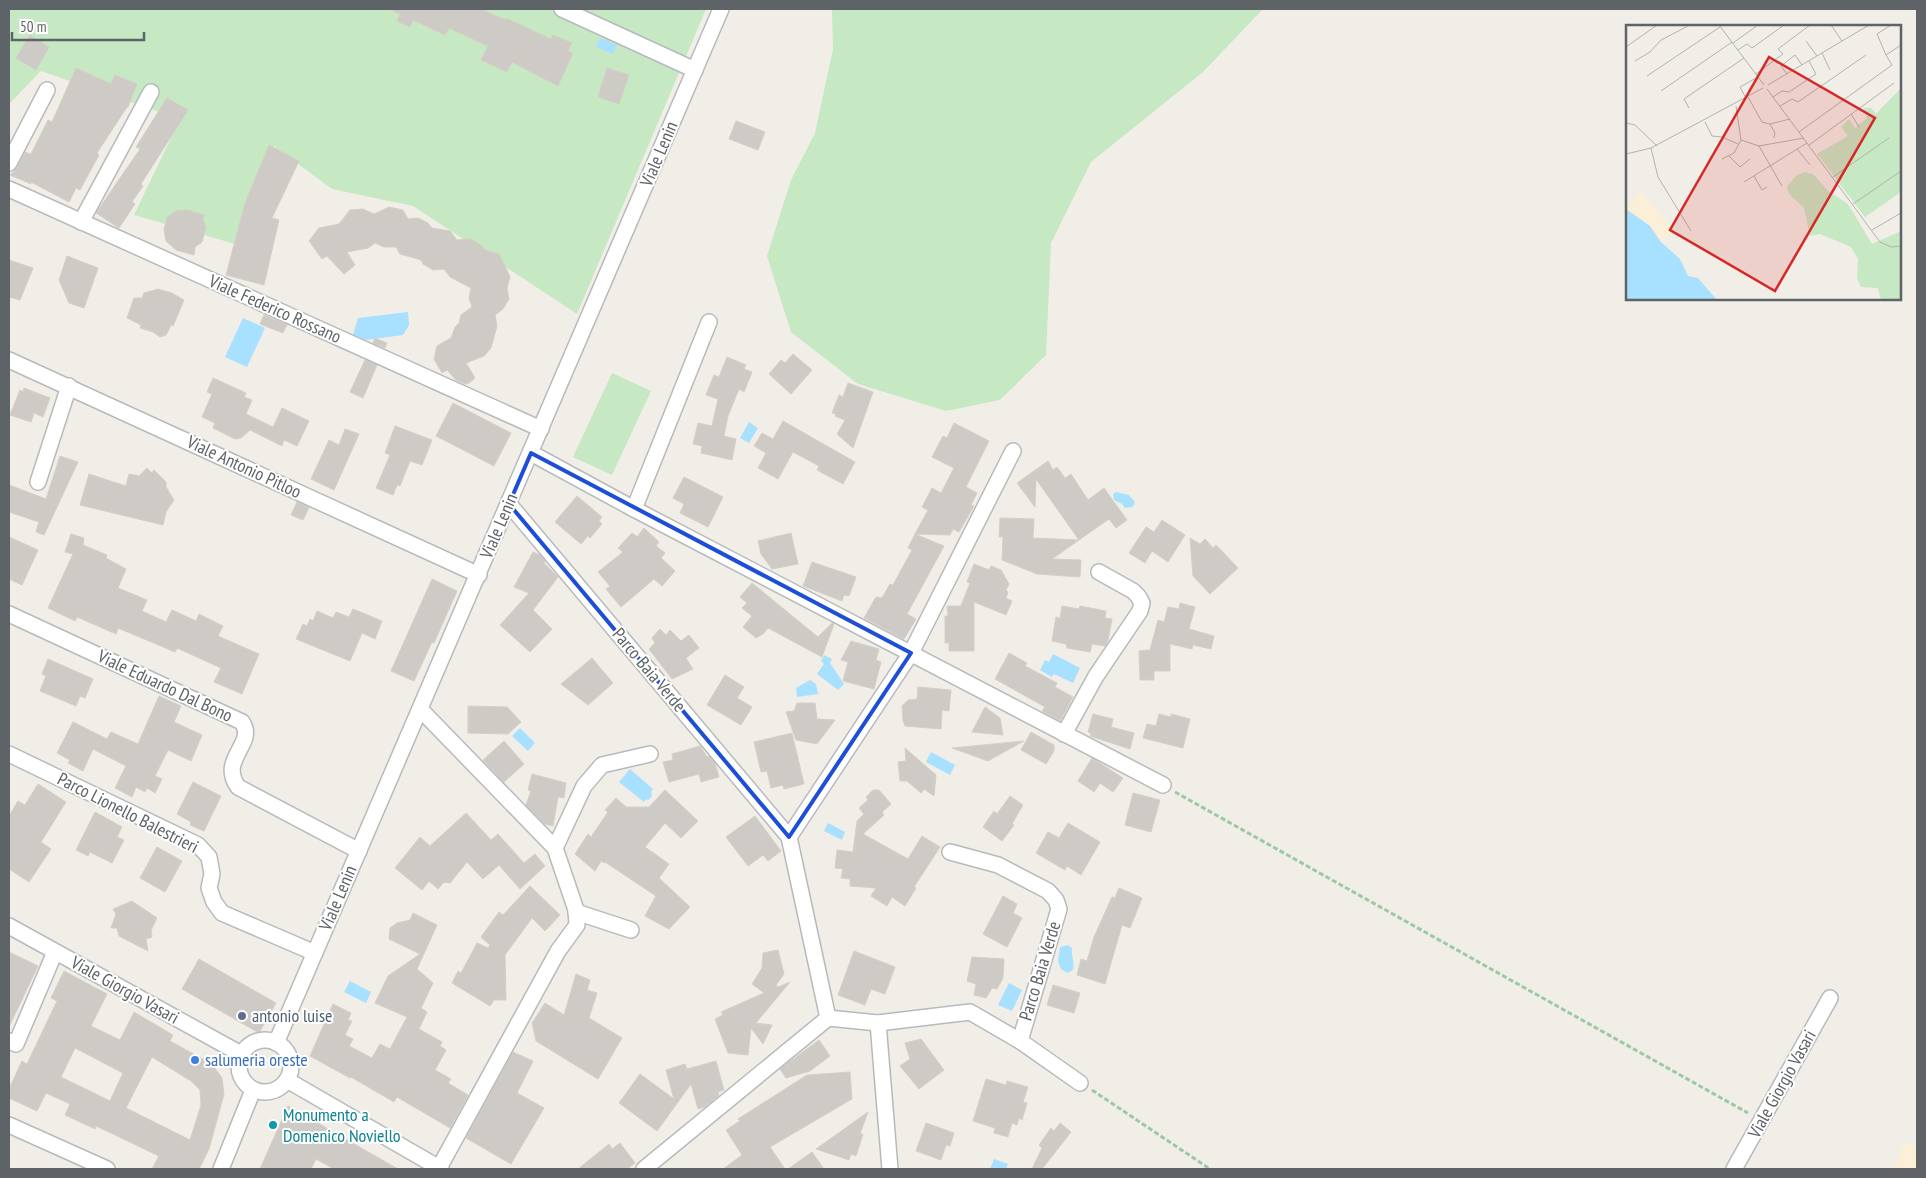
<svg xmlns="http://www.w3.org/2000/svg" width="1926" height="1178" viewBox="0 0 1926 1178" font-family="'PT Sans Narrow',sans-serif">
<rect width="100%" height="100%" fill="#f1eee7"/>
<g fill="#c6e8c3">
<path d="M9 9H706L577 314 413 206 332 189 274 146 235 244 134 215 180 119 41 71 9 104Z"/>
<path d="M832 9H1263L1203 72 1091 162 1051 243 1046 355 1000 400 946 411 858 384 791 332 767 256 791 180 815 133 833 49Z"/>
<path d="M612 373 651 391 612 475 573 457Z"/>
</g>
<path fill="#fbf0d7" d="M1904 1142 1917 1146V1169H1894Z"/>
<g fill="#a8e0ff">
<path d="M600 38 617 45 613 54 596 47Z"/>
<path d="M408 312 409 325 403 335 366 340 353 335 358 318Z"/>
<path d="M243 318 265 328 247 367 225 357Z"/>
<path d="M749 422 758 428 749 443 740 438Z"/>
<path d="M1116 492 1129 495 1135 502 1133 507 1125 508 1122 504 1114 500 1113 494Z"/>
<path d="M1053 654 1080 668 1073 683 1054 674 1052 677 1040 670 1045 660 1049 662Z"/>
<path d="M824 655 832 659 830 663 844 684 838 690 817 674 824 664 821 661Z"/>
<path d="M810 680 816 684 818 694 797 697 796 688Z"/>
<path d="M520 728 535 743 528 751 512 736Z"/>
<path d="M931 752 955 765 950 775 926 762Z"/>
<path d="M630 769 653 789 651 792 652 796 648 800 646 799 644 802 619 782Z"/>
<path d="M828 823 845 832 842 840 824 831Z"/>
<path d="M1068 945 1072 948C1071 956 1075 962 1073 970L1067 973 1061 969 1058 961 1060 947Z"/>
<path d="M350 981 371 992 366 1003 344 992Z"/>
<path d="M1009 983 1022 990 1012 1011 998 1005Z"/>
<path d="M994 1159 1008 1164 1006 1169H990Z"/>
</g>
<g fill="#cecbc6" stroke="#d6cfc5" fill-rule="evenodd">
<path d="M389 9H481L505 20 506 18 551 39 553 35 572 43 568 51 573 53 558 86 512 62 507 72 481 60 488 46 449 28 445 35 413 20 410 27 397 21 400 14Z"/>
<path d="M30 35 49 47 36 70 16 58Z"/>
<path d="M76 68 111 84 115 75 137 84 128 107H127L97 153 99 155 80 190 76 188 69 202 31 182V184L10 175 17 168 25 152 31 154 48 120 52 122Z"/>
<path d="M607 68 629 75 619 104 598 97Z"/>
<path d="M167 98 188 110 141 184 143 186 132 202 135 204 119 228 96 213 140 149 136 147Z"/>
<path d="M736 121 765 132 758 150 729 139Z"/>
<path d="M269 145 299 161 272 218 279 220 264 285 226 275 245 203Z"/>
<path d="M389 207 403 210 408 219 418 218 428 223 432 228 450 231 457 240 471 239 481 245 485 250 499 254 506 268 510 277 507 288 509 299 503 309 495 315 497 326 491 348 484 356 466 363 475 378 469 383 465 384 456 380 447 370 442 373 434 359 437 346 451 338 455 327 459 323 461 315 472 307 469 298 471 288 450 277 444 269 433 270 423 264 421 260 400 254 396 247H384L375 243 368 248 347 252 355 265 344 274 327 256 322 259 309 241 319 228 339 224 350 210 363 209 374 214Z"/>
<path d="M187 210 204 215 203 220 206 227 202 242 195 247 194 255 176 250 166 241 164 230 167 217 176 211Z"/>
<path d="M67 256 98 268 84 308 69 303 59 280Z"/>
<path d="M9 260 33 268 20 300 9 297Z"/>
<path d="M158 289 172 293 184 300 173 326 171 325 166 335 160 337 153 332 140 328 141 325 127 318 134 298H142L144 293Z"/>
<path d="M264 315 287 325 283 333 260 324Z"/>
<path d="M375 338 387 343 385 348 373 343Z"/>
<path d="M793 354 812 370 791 394 769 374 781 360 785 363Z"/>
<path d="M727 357 746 365 744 369 752 372 744 392 739 389 728 416 724 436 736 439 732 460 701 453 702 446 693 444 698 423 712 426 718 399 706 395 714 375 719 377Z"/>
<path d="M365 360 377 365 363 398 350 392Z"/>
<path d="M213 378 246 393 244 397 252 400 246 414 273 427 282 408 309 421 297 446 284 440 282 446 250 430 241 438 235 439 213 428 215 423 202 417 212 394 207 392Z"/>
<path d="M848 383 873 392 853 448 837 434 845 420 835 416 836 414 832 413 839 395 843 397Z"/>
<path d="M24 388 50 398 43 417 34 413 31 422 10 415 20 390 23 392Z"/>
<path d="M453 403 511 433 494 466 436 436Z"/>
<path d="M783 421 855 462 843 484 817 470 819 466 793 452 778 479 758 468 766 453 754 446 762 433 773 439Z"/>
<path d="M954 423 989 441 966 487 977 493 971 505 974 506 959 532 953 529 950 535 915 534 928 510 922 507 932 488 941 493 954 468 932 457 943 436 947 438Z"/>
<path d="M395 426 432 440 422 465 410 461 400 486 397 485 393 495 376 488 390 455 385 453Z"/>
<path d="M345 429 359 434 334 490 311 479 329 440 339 445Z"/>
<path d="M60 456 78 462 44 535 36 532 39 522 9 512V485L46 499Z"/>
<path d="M1048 461 1053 470 1057 467 1065 478 1071 474 1088 500 1104 488 1127 520 1116 528 1109 519 1079 540 1036 479 1035 507 1017 483Z"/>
<path d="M147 468 152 473 154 470 166 482V487L174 500 166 512 163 525 80 505 89 474 126 486 129 474 139 476Z"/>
<path d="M684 477 723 497 708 527 680 513 684 504 673 498Z"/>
<path d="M577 496 602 517 599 521 602 524 590 538 588 536 581 544 555 522Z"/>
<path d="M297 502 309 508 303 520 291 515Z"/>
<path d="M1000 518 1034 519 1033 538 1079 540 1052 559 1081 560 1080 577 1037 574 1002 560 1003 537H999Z"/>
<path d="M1162 520 1185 535 1168 562 1152 551 1145 563 1129 553 1146 527 1154 532Z"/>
<path d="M644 528 659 542 656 546 665 553 661 558 675 571 662 586 654 579 621 607 606 589 610 586 598 572 623 552 618 548 632 533 637 537Z"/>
<path d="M791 533 798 564 772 569 761 554 758 541Z"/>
<path d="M71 534 84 538 83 545 107 555 106 558 126 569 118 588 147 600 142 611 166 622 172 610 196 621 199 614 223 626 218 636 259 654 242 694 214 682 221 668 177 648 175 652 118 628 116 634 77 617 75 621 48 608 73 554 65 552Z"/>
<path d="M915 534 944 546 907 614 916 619 904 639 864 618 876 597 882 598 890 584 893 585 912 550 908 548Z"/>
<path d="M9 537 38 550 22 585 9 579Z"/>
<path d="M1190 538 1200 544 1205 539 1213 548 1216 545 1238 568 1210 594 1193 576Z"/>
<path d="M533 552 540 555 545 561 544 563 558 577 533 610 552 629 530 652 500 625 529 593 514 587Z"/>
<path d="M812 562 856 577 849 596 844 595 842 601 803 586Z"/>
<path d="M974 564 989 570 991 566 1001 570 1009 584 1006 590 1008 592 1006 598 1012 601 1006 615 974 602V651H949V643H945V616H948L947 606H961L970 583 967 582Z"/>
<path d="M432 579 457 591 434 643 432 642 414 681 391 671Z"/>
<path d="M752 583 818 637 832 623 834 624 822 657 768 628 763 634 756 638 743 627 752 616 742 608 747 603 740 597Z"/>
<path d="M1180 603 1195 607 1189 629 1214 636 1211 649 1193 645 1192 649 1170 644V671H1154V680H1140L1139 651 1150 650 1158 620 1164 622 1168 607 1179 609Z"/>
<path d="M1062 606 1079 609 1080 606 1106 611 1105 618 1112 619 1108 640 1105 646 1092 644 1090 652 1067 648 1066 644 1052 641 1056 617 1060 618Z"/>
<path d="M353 609 382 621 375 639 362 633 350 661 296 639 303 624 307 626 310 619 313 621 317 611 333 618 336 612 349 617Z"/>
<path d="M660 629 666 635 670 630 681 641 689 635 699 648 686 658 693 669 672 679 649 649 655 643 652 638Z"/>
<path d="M851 641 879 649 876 660 881 662 874 689 843 681 848 662 841 660Z"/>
<path d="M1009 653 1027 663 1025 666 1057 683 1055 687 1073 697 1060 721 1042 711 1045 707 995 679Z"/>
<path d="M592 658 613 683 588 705 561 684Z"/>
<path d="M48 659 93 679 85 698 80 696 76 706 40 691 46 676 42 674Z"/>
<path d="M725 675 744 687 737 698 752 707 741 725 707 705Z"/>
<path d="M918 687 951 690 949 711 942 710 941 729 905 726 903 720 902 706 908 700 917 699Z"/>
<path d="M159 696 181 706 174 722 202 735 191 761 168 750 155 776 162 779 155 793 147 788 145 792 136 787 132 797 115 788 126 766 93 749 83 771 68 763 70 760 57 753 73 722 107 739 111 732 138 744Z"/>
<path d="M797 703H815L817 719 835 720 817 744 796 740 786 712 794 711Z"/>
<path d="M468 706 507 707 521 722 508 734 468 733Z"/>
<path d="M985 707 1000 718 1003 735 972 732Z"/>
<path d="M1093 714 1113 719 1111 727 1134 733 1130 749 1090 736 1091 733 1088 732Z"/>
<path d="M1159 714 1171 717V714L1190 719 1183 748 1143 738 1147 724 1156 726Z"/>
<path d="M1031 732 1054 745V751L1046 764 1021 750Z"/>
<path d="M792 733 804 784 784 789 783 785 771 788 767 771 761 772 754 742Z"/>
<path d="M504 741 524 764 504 782 483 760Z"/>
<path d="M1024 741 988 761 952 748Z"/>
<path d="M700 746 707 757 709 756 715 763 719 777 701 782 699 774 669 782 663 762 673 760 672 754Z"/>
<path d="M905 748 936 775 934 796 924 789 921 793 907 781H900L898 762 906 761Z"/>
<path d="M1092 758 1123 778 1113 792 1100 783 1094 792 1078 781Z"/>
<path d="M532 774 566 783 564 798 558 797 553 826 545 824 526 805 531 791 528 790Z"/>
<path d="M193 782 221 796 204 831 190 825 191 822 177 814Z"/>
<path d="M38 784 66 802 41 842 51 849 29 882 9 869V816L18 801 25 805Z"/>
<path d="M665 790 698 821 681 838 665 823 645 847 669 864 659 878 690 907 669 929 645 916 656 896 605 862 604 863 601 861 595 871 575 854 588 834 591 837 608 812 605 810 616 798 626 807H649Z"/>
<path d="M873 790H879L891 804 882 812 884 815 863 834 908 859 922 836 940 847 914 887 916 888 905 906 892 897 887 906 871 896 876 888 850 886V879L841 878 843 869 835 868 837 850 853 852 857 821 864 814 859 808 868 800 866 797Z"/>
<path d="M1133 793 1160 800 1151 832 1125 825Z"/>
<path d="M1010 796 1023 805 1012 824 1014 825 1002 841 983 827 994 811 997 814Z"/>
<path d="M95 812 122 827 117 837 124 840 112 863 90 852 88 856 76 850Z"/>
<path d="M466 813 491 840 498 834 524 863 535 854 545 866 520 889 499 865 483 879 467 862 450 883 444 882 438 889 429 881 422 890 395 868 420 837 430 846Z"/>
<path d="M755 816 781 851 768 861 763 855 748 866 726 837Z"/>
<path d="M1068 823 1100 842 1081 875 1067 866 1065 870 1036 853 1048 832 1059 838Z"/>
<path d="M157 847 182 861 165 892 140 878Z"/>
<path d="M530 886 560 915 545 931 532 918 505 955 506 1000H494L490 1006 452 983 458 971 461 973 477 943 488 948 490 945 481 937 499 912 503 915Z"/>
<path d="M1119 888 1142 898 1130 928 1122 925 1105 984 1077 975 1081 959 1087 961 1094 937 1112 897 1115 898Z"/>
<path d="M1003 896 1017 904 1013 913 1022 918 1007 947 983 934Z"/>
<path d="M132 901 157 918 151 930 152 937 146 939 148 951 119 936 117 928H111L116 914 113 909Z"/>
<path d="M413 913 437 925 417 969 433 983 421 1008 427 1012 419 1029 442 1042 440 1046 446 1050 435 1070 451 1079 448 1083 468 1095 450 1128 397 1097 394 1102 351 1077 350 1078 310 1056 333 1004 351 1013 348 1020 352 1021 345 1035 353 1039 349 1046 372 1058 380 1044 390 1049 407 1017 375 1003 388 976 420 954 389 939 390 928 397 923 410 920Z"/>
<path d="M778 950 784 974 776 985 778 987 790 982 756 1023 772 1025 763 1044 751 1028 748 1055 728 1053 715 1019 723 1015 721 1012 764 993 752 984 762 968 763 953Z"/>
<path d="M854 951 895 967 885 994 871 989 865 1005 838 995Z"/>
<path d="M9 952 38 966 9 1027Z"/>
<path d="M972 957 1004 959 1003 978 997 989 992 988 986 998 974 995 976 984 967 981Z"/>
<path d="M199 959 276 1003 259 1033 182 989Z"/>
<path d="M64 971 107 994 91 1026 120 1040 134 1012 173 1035 170 1041 212 1064 222 1078 224 1094 209 1149 199 1169H152L159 1156 96 1126 95 1129 65 1115 70 1104 46 1093 37 1111 9 1098V1089L22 1061 27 1064 57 1001 51 998ZM75 1048 123 1073 110 1101 61 1077ZM152 1057 191 1081 200 1090 201 1105 190 1140 126 1108Z"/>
<path d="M576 974 590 980 587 990 597 993 589 1018 622 1038 598 1079 536 1041 532 1023 545 1003 564 1015Z"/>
<path d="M1053 985 1080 993 1074 1013 1047 1005Z"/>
<path d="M921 1039 944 1070 919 1089 900 1066 910 1059 905 1043Z"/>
<path d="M819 1040 830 1056 810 1071 786 1078 780 1069Z"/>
<path d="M513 1052 533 1061 517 1093 544 1108 511 1164 466 1138Z"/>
<path d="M716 1061 724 1090 718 1092 719 1095 705 1107 698 1109 691 1084 657 1131 619 1103 640 1074 674 1099 666 1070 685 1064 687 1069Z"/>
<path d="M850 1072 852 1099 770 1147 785 1169H723L742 1155 726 1130 740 1121 738 1119 807 1075Z"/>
<path d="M986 1079 1006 1085 1007 1081 1028 1087 1023 1102 1027 1103 1022 1120 1019 1118 1017 1125 1012 1123 1008 1137 994 1133 995 1128 973 1121Z"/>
<path d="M288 1106 398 1169H334L316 1159 311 1169H260Z"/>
<path d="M868 1112 860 1134H863L856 1156 851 1154 849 1160 816 1149Z"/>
<path d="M926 1123 954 1133 950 1146 946 1145 941 1160 916 1151Z"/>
<path d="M1060 1123 1071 1132 1042 1169H1032L1042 1148 1039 1145 1051 1128 1054 1131Z"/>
<path d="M620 1143 635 1163 627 1169H578L609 1144 612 1149Z"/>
<path d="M812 1152 824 1169H788Z"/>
</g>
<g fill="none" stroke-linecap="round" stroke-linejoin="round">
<defs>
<g id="street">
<path d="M562 9 695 70"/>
<path d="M9 163 47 90"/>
<path d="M9 189 541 429"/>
<path d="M81 222 151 92"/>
<path d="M9 360 479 575"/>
<path d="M531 453 634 509 1163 785"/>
<path d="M38 482 69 386"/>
<path d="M509 504 789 837 828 1018 878 1023 970 1012 1020 1041 1080 1083"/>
<path d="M634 509 709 322"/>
<path d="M9 614 242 722C257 744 218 759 238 787L359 851"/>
<path d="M420 709 555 848 576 910 577 925 558 951 439 1168"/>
<path d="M1064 734 1096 676 1140 611 1142 603 1138 596 1133 591 1099 572"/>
<path d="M9 754 198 845 209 857 212 874 209 888 214 902 222 913 315 953"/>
<path d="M789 837 911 653 1013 451"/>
<path d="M555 848 584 786 602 765 650 754"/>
<path d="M950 852 998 865 1048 891 1056 900 1059 909 1020 1041"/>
<path d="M576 912 631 930"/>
<path d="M9 926 241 1054"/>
<path d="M878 1023 890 1169"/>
<circle cx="265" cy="1066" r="26"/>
<path d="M9 1041 16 1044 55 952"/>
<path d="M276 1043 721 9"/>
<path d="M287 1080 441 1169"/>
<path d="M9 1125 107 1169"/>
<path d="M221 1169 253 1090"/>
<path d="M644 1169 828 1018"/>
<path d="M1734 1169 1830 998"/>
</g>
</defs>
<use href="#street" stroke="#b7babd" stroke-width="18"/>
<g stroke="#9cc9a5" stroke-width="3" stroke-dasharray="5 2.5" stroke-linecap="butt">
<path d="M1175 792 1748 1113"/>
<path d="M1092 1090 1210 1169"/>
</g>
<use href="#street" stroke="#fff" stroke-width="15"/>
</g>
<path fill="none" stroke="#1d4ed8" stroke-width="4" stroke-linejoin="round" d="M531 453 911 653 789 837 509 504Z"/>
<circle fill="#5c6f8a" stroke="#fff" stroke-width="2" cx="242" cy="1016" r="5"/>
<circle fill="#3f7fe0" stroke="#fff" stroke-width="2" cx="195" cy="1060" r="5"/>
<circle fill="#0f9aa8" stroke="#fff" stroke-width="2" cx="273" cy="1125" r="5"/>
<g text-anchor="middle" stroke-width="4" stroke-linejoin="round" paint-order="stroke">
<g font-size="18" fill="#5e6367" stroke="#fff">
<text transform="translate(659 154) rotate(-67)" y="6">Viale Lenin</text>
<text transform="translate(275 309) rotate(24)" y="6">Viale Federico Rossano</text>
<text transform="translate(244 467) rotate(25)" y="6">Viale Antonio Pitloo</text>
<text transform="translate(499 526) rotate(-67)" y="6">Viale Lenin</text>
<text transform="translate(649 670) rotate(50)" y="6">Parco Baia Verde</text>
<text transform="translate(165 686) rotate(25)" y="6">Viale Eduardo Dal Bono</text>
<text transform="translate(128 813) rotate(27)" y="6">Parco Lionello Balestrieri</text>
<text transform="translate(338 898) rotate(-67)" y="6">Viale Lenin</text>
<text transform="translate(1040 971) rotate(-73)" y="6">Parco Baia Verde</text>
<text transform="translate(125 990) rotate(29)" y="6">Viale Giorgio Vasari</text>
<text transform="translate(1782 1084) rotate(-61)" y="6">Viale Giorgio Vasari</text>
</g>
<g font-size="18" fill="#4e5e75" stroke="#fff" text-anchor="start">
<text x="252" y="1022">antonio luise</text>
</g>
<g font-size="18" fill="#366cbe" stroke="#fff" text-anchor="start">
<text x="205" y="1066">salumeria oreste</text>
</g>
<g font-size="18" fill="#0d838f" stroke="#fff" text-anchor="start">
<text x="283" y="1121">Monumento a<tspan x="283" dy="21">Domenico Noviello</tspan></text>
</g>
</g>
<g transform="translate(1626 25)">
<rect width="275" height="275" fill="#f1eee7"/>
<path d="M275 63V167L239 192 191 129 222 111 215 102 223 94 229 103 241 93 238 83H245L250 89ZM178 147 187 149 202 166 222 179 246 219 275 206V275H255L252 263 235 262 231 253 232 234 225 222 194 209 184 211 178 183 163 169 161 162 170 151Z" fill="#c6e8c3"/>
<path d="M15 167 48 205 35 217 24 201 0 184Z" fill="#fbf0d7"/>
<path d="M0 184 24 201 35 217 54 234 62 251 72 253 91 275H0Z" fill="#a8e0ff"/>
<path fill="none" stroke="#b2b2b0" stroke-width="1" d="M93 0 138 60M205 0 216 16M180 16 191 31M107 18 132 0M0 22 31 0M112 25 121 19 126 23 158 0M196 28 204 45M260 30 251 9 265 0M9 36 24 27 35 15 64 0M130 49 157 29 152 24 184 0M161 49 155 41 169 30 176 40M21 51 94 2M142 60 243 0M141 64 254 217 265 222 275 221M35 66 106 17M122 72 136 97 144 99 164 94M147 72 156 66 163 67 190 49 183 36M120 73 114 62 132 52M110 81 115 115M154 81 166 74 172 77 240 30M63 83 58 74 118 33M225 89 233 102M79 97 86 111 96 112 112 119M0 98 9 100 31 121M144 99 149 108 148 113M173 107 266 40 260 30 275 20M183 120 268 58M133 121 156 161M171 124 184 140M0 129 25 123M103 131 114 142 124 134M96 134 108 128 115 115 133 121 178 113M128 151 136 165 141 162M207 152 263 113M118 157 181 118M227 179 275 146M246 205 275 188M65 206 32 152 25 123 137 63"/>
<path fill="#d62828" fill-opacity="0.15" stroke="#d62828" stroke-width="2.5" d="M143 32 249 93 149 266 44 205Z"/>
<rect width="275" height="275" fill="none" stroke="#5e6367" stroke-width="2.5"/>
</g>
<rect width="1926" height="1178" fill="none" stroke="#5e6367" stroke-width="20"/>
<path d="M12 32v8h132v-8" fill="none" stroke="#5e6367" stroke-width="2.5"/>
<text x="20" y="32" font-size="15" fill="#5e6367" stroke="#ffffff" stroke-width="4" paint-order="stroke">50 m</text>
</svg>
